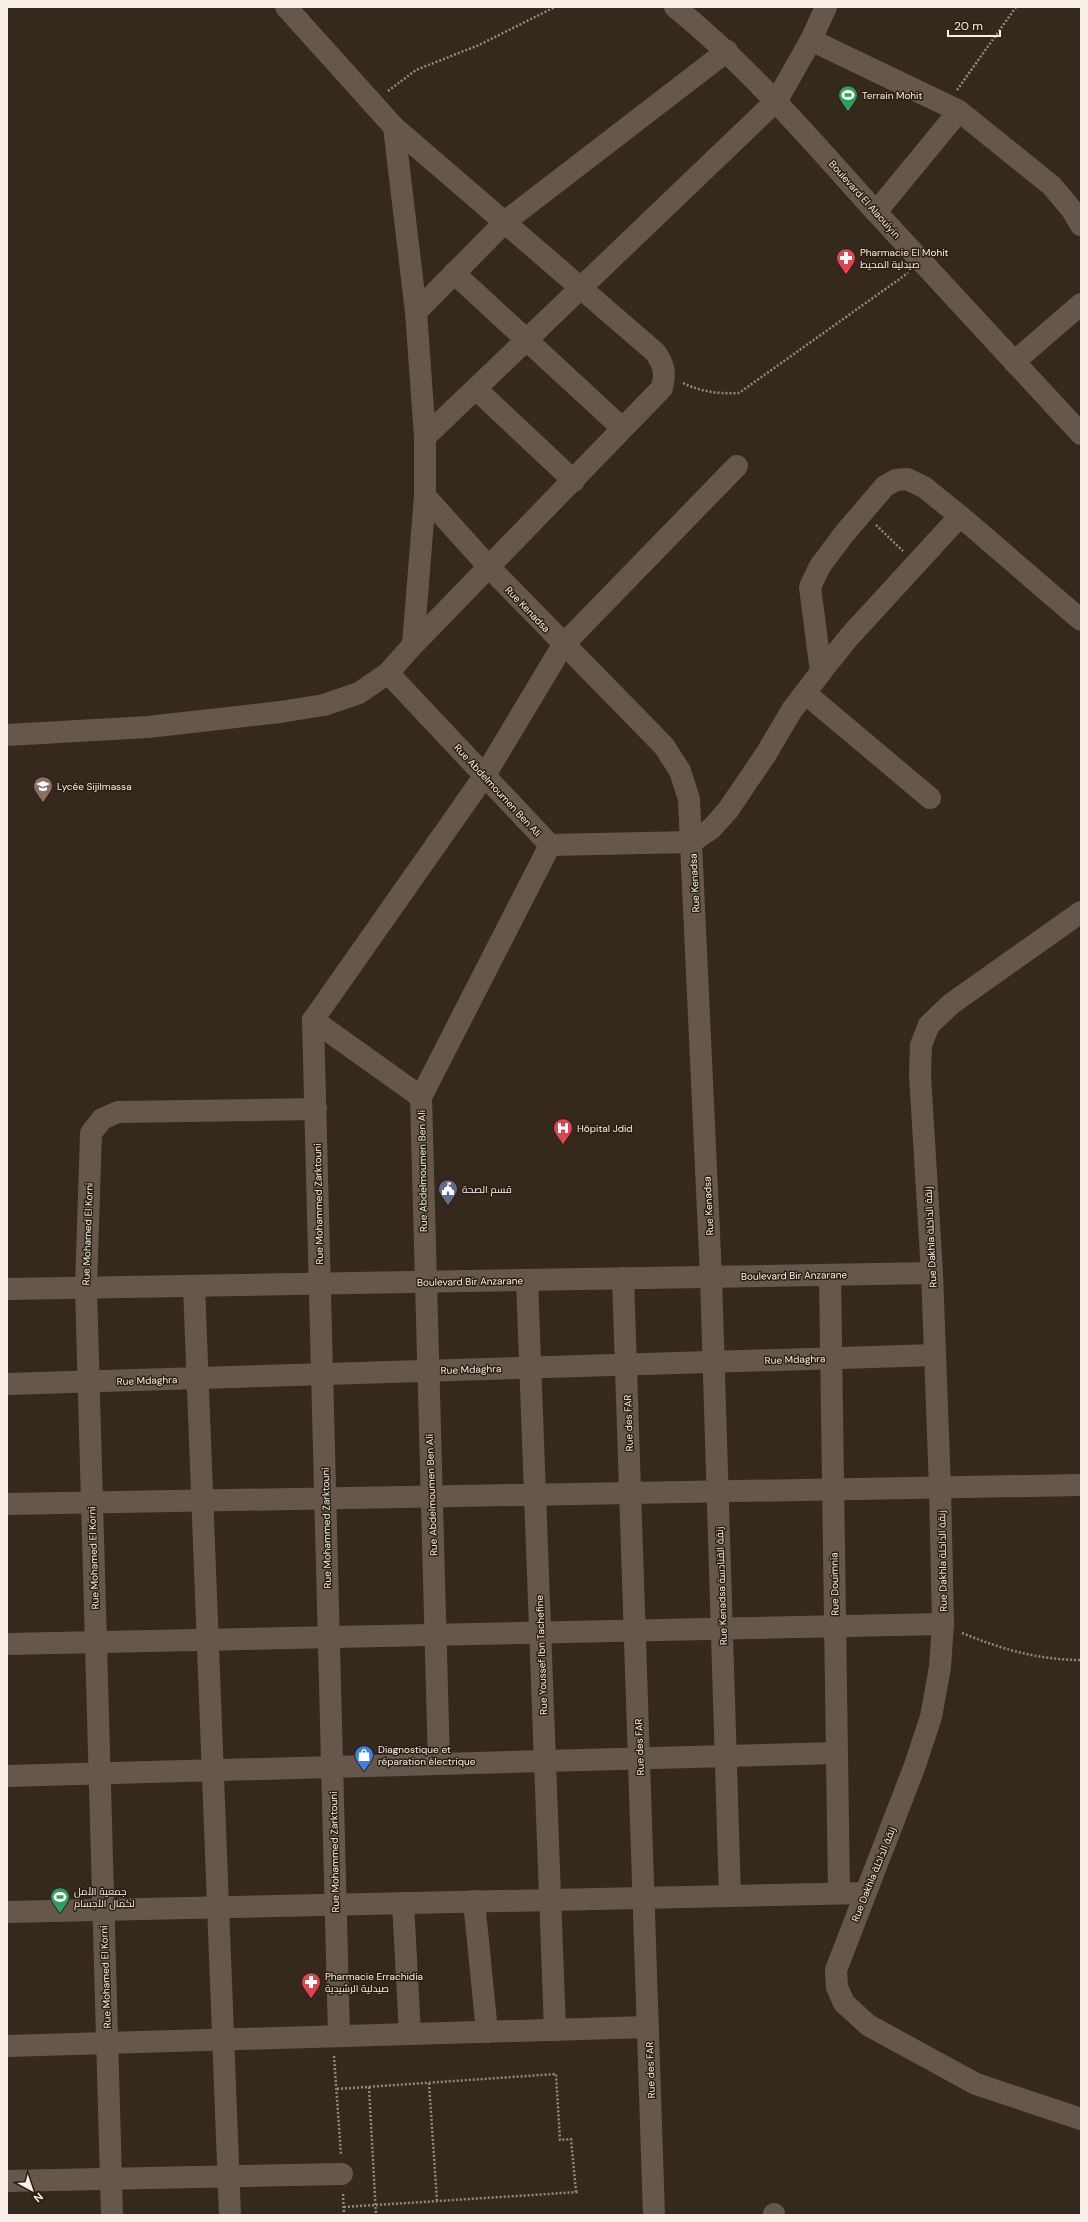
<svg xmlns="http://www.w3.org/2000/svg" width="1088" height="2222" viewBox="0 0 1088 2222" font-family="'DM Sans',Cairo,sans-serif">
<rect width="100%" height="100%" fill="#35291e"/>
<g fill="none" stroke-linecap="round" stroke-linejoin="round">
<g stroke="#92887f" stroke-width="2.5" stroke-dasharray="2 2" stroke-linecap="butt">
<path d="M957 90 1016 7"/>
<path d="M388 91 416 70 479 45 555 7"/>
<path d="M683 383C701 392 720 394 739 393L908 273"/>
<path d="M876 525 903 551"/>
<path d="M962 1633C1001 1649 1038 1660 1081 1660"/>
<path d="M334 2056 341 2155"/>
<path d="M429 2083 437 2201"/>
<path d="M369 2087 376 2215"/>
<path d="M337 2089 556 2074 560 2140 571 2139 576 2192"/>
<path d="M343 2194 344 2215"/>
<path d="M344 2207 579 2192"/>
</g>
<g stroke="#65574b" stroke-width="22">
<path d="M286 7 394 127 416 312 425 437V496L488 566 664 746 680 771 689 799 711 1277 730 1896"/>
<path d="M675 7C750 68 812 141 876 212 944 286 1013 360 1081 434"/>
<path d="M811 40 959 111 1052 186 1072 210 1081 225"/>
<path d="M394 127 655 352C664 365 666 372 662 388L413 645"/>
<path d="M876 212 959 111"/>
<path d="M454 273 622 428"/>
<path d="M416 312 506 221 727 51"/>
<path d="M1014 362 1081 304"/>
<path d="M476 389 574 481"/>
<path d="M425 437 777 100 811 40 826 7"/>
<path d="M821 672 810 587 820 566 844 534 885 486 896 480 907 479 924 487 960 516"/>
<path d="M388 673 550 845 421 1097 439 1764"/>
<path d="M805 693 930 798"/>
<path d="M7 735 148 727 280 712 324 705 359 693 388 673 413 645 425 496"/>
<path d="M550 845 692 842 712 828 728 810 766 754 792 710 821 672 849 637 960 516 1081 620"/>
<path d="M1081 912 951 1004 929 1025 921 1045 920 1075 932 1273 940 1488 943 1624 940 1667 931 1717 914 1768 836 1970 837 1987 844 2003 868 2025 976 2084 1081 2119"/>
<path d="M313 1020 339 2036"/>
<path d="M313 1020 485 775 563 645 737 466"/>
<path d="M313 1020 421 1097"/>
<path d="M830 1275 839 1893"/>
<path d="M623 1278 654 2215"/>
<path d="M527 1280 555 2030"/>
<path d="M194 1286 230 2215"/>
<path d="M7 1289 932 1273"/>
<path d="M7 1384 935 1355"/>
<path d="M7 1504 1081 1485"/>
<path d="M7 1644 943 1624"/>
<path d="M7 1776 837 1753"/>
<path d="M474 1901 487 2032"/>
<path d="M403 1903 410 2034"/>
<path d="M7 1912 865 1893"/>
<path d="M7 2046 648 2027"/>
<path d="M7 2181 342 2174"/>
<path d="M774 2214V2215"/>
<path d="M112 2215 86 1288 91 1133 102 1119 118 1112 316 1109"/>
</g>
</g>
<defs>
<symbol id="stadium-pin" viewBox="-11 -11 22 30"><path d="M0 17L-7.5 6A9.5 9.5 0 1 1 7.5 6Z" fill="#2e9e5b" stroke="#2b1f14"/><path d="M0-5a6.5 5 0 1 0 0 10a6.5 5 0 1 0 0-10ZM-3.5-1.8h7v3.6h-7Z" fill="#fff"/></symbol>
<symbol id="pharmacy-pin" viewBox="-11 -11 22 30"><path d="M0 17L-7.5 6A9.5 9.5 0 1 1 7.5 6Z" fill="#e0444e" stroke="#2b1f14"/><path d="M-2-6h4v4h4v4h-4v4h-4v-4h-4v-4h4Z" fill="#fff"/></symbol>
<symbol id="school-pin" viewBox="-11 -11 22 30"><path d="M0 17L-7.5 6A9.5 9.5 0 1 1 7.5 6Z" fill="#8d6e63" stroke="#2b1f14"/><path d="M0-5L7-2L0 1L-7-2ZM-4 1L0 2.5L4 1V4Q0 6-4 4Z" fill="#fff"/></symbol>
<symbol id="hospital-pin" viewBox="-11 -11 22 30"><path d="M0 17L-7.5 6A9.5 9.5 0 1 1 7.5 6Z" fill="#e0444e" stroke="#2b1f14"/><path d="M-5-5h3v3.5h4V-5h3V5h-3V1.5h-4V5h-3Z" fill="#fff"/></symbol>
<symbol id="civic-pin" viewBox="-11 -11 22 30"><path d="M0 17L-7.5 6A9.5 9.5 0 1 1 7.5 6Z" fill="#5c6f8a" stroke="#2b1f14"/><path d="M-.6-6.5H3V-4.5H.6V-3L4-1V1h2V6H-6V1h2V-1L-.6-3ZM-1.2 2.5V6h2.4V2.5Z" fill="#fff"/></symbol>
<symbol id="shop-pin" viewBox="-11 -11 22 30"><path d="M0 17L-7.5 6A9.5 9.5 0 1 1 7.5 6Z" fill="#3f7fe0" stroke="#2b1f14"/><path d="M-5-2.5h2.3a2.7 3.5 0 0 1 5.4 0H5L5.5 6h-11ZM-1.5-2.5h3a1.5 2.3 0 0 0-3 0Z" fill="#fff"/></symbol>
</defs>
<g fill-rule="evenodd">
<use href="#stadium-pin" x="837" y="84" width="22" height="30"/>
<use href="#pharmacy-pin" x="835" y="247" width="22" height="30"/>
<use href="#school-pin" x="32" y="775" width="22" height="30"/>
<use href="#hospital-pin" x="552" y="1117" width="22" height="30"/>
<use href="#civic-pin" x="437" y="1178" width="22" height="30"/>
<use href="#shop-pin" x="353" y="1744" width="22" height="30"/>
<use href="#stadium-pin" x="49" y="1886" width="22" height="30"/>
<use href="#pharmacy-pin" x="300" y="1971" width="22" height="30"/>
</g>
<g text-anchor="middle" stroke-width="3" stroke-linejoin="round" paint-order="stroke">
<g font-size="10" fill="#f8efe8" stroke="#2b1f14" text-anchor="start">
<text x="862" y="99">Terrain Mohit</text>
<text x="860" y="256">Pharmacie El Mohit<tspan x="860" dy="12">صيدلية المحيط</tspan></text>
<text x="57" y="790">Lycée Sijilmassa</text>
<text x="577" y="1132">Hôpital Jdid</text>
<text x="462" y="1193">قسم الصحة</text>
<text x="378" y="1753">Diagnostique et<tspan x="378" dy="12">réparation électrique</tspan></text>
<text x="74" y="1895">جمعية الأمل<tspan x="74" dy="12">لكمال الأجسام</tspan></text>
<text x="325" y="1980">Pharmacie Errachidia<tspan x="325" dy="12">صيدلية الرشيدية</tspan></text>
</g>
<g font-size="10" fill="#f8efe8" stroke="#2b1f14">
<text transform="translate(865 199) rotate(48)" y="4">Boulevard El Alaouiyin</text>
<text transform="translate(528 609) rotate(46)" y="4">Rue Kenadsa</text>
<text transform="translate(498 790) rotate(47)" y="4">Rue Abdelmoumen Ben Ali</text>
<text transform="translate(694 883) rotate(-93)" y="4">Rue Kenadsa</text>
<text transform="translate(422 1171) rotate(-91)" y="4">Rue Abdelmoumen Ben Ali</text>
<text transform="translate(318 1204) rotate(-91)" y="4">Rue Mohammed Zarktouni</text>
<text transform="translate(708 1206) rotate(-93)" y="4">Rue Kenadsa</text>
<text transform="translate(87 1234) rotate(-88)" y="4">Rue Mohamed El Korni</text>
<text transform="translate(930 1237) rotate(-93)" y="4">Rue Dakhla زنقة الداخلة</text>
<text transform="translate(794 1275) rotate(-1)" y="4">Boulevard Bir Anzarane</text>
<text transform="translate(470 1281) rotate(-1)" y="4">Boulevard Bir Anzarane</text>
<text transform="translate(795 1359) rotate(-2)" y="4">Rue Mdaghra</text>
<text transform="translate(471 1369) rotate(-2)" y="4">Rue Mdaghra</text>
<text transform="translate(147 1380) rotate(-2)" y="4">Rue Mdaghra</text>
<text transform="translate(628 1423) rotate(-92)" y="4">Rue des FAR</text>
<text transform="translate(431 1495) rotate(-92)" y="4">Rue Abdelmoumen Ben Ali</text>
<text transform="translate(326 1528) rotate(-91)" y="4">Rue Mohammed Zarktouni</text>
<text transform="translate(93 1558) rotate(-92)" y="4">Rue Mohamed El Korni</text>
<text transform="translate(942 1561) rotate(-91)" y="4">Rue Dakhla زنقة الداخلة</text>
<text transform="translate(834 1584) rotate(-91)" y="4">Rue Douimnia</text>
<text transform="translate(721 1586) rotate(-92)" y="4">Rue Kenadsa زنقة القنادسة</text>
<text transform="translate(541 1655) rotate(-92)" y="4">Rue Youssef Ibn Tachefine</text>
<text transform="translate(639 1747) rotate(-92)" y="4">Rue des FAR</text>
<text transform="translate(334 1852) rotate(-91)" y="4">Rue Mohammed Zarktouni</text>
<text transform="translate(873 1874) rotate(-68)" y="4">Rue Dakhla زنقة الداخلة</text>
<text transform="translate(105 1977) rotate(-92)" y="4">Rue Mohamed El Korni</text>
<text transform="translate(650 2070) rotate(-92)" y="4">Rue des FAR</text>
</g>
</g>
<rect width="1088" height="2222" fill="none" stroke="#f8efe8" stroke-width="16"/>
<g transform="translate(32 2190) rotate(140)" stroke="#2b1f14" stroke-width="3" paint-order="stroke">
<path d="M0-3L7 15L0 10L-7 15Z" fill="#f8efe8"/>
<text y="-6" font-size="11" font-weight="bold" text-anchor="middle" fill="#f8efe8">N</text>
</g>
<path d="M948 30v6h52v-6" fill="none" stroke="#f8efe8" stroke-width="2"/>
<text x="954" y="30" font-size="12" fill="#f8efe8" stroke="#2b1f14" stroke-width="3" paint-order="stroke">20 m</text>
</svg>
